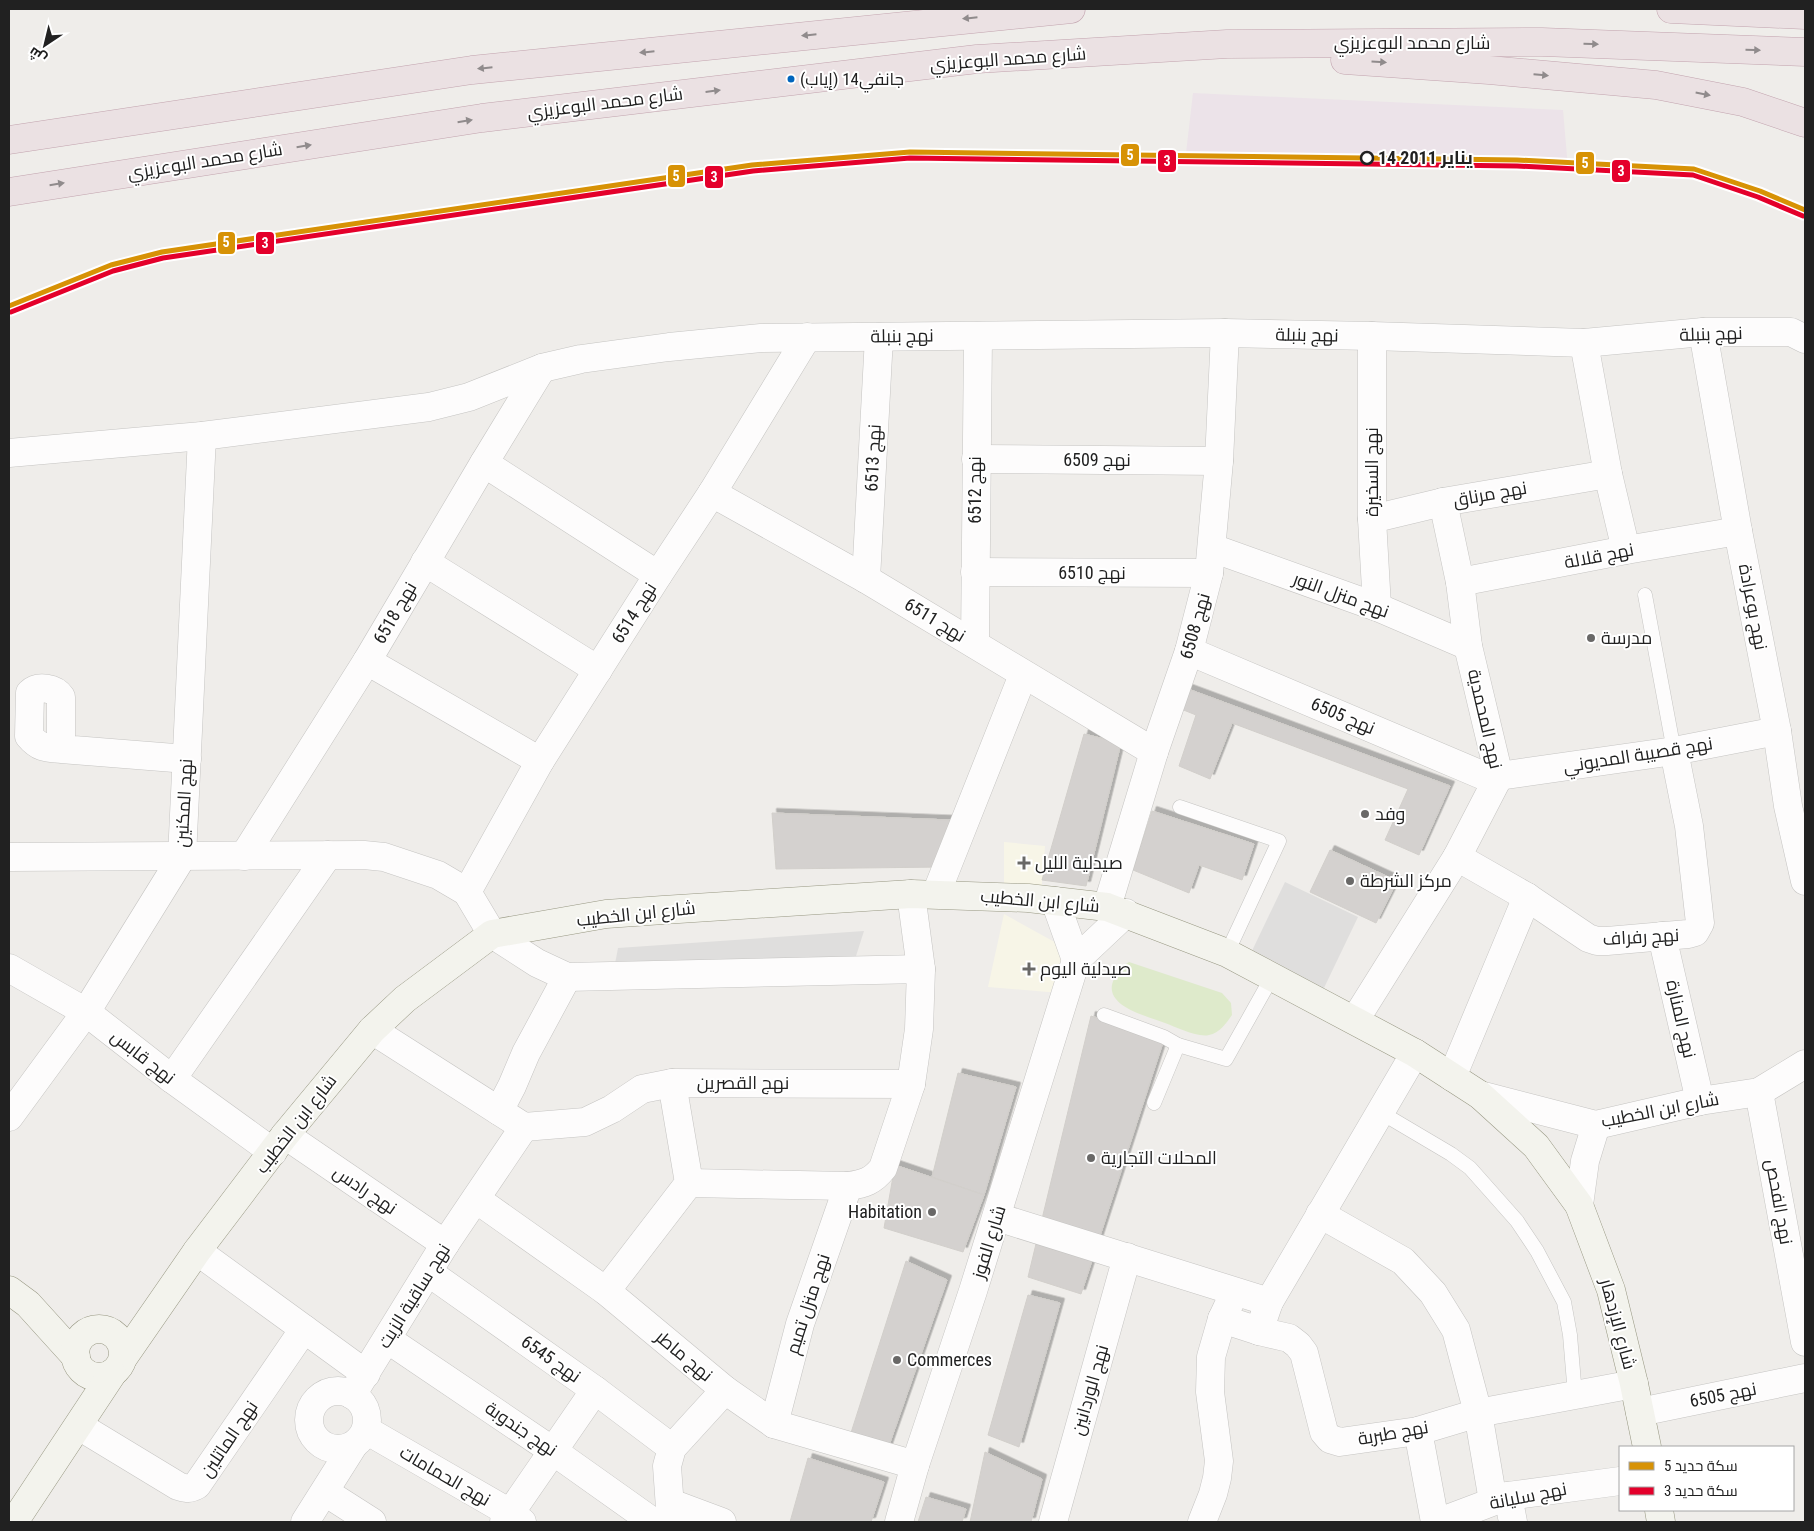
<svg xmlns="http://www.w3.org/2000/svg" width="1814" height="1531" viewBox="0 0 1814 1531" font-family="'Roboto Condensed',Cairo,sans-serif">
<defs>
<filter id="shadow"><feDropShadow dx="4.5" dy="-4.5" stdDeviation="0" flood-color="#0004"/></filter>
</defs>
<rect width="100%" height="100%" fill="#efedea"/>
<path fill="#ece3e9" d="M1193 93 1563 110 1568 168 1186 153Z"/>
<g fill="#f7f5e7">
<path d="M1004 842 1045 846 1041 895 1004 894Z"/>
<path d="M1004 914 1069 950 1060 993 988 987Z"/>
</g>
<path fill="#deeacb" d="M1129 962 1222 993 1231 1003 1232 1015C1227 1022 1220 1033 1209 1035 1198 1038 1176 1027 1165 1023 1147 1016 1101 1006 1114 979 1118 970 1121 967 1129 962Z"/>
<g fill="#dfdedd">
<path d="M1285 882 1358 917 1323 990 1250 955Z"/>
<path d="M864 931 856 956 614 969 618 948Z"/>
</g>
<g fill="#d4d1cf" stroke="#d2cfcb" filter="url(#shadow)">
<path d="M1188 689 1450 786 1419 855 1385 840 1408 789 1232 723 1210 779 1179 766 1196 715 1181 709Z"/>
<path d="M1084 734 1121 743 1086 886 1042 880Z"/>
<path d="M1152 811 1254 844 1242 880 1199 865 1189 893 1133 870Z"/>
<path d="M772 813 950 820 943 867 776 869Z"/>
<path d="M1330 850 1397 881 1376 923 1310 892Z"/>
<path d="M1091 1016 1164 1039 1081 1294 1028 1277Z"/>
<path d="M958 1073 1016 1087 984 1195 932 1177Z"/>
<path d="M895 1165 984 1195 963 1252 884 1228Z"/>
<path d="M906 1261 947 1280 888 1448 849 1439Z"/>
<path d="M1028 1295 1060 1303 1019 1447 988 1435Z"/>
<path d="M985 1452 1042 1479 1031 1522H970Z"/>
<path d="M808 1458 884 1482 871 1522H790Z"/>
<path d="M926 1497 966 1509 962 1522H918Z"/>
</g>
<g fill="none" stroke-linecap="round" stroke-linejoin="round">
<defs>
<g id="lane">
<path d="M1645 595 1674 751"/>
<path d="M1180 807 1279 841 1227 953"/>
<path d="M1104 1015 1164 1037 1178 1045 1226 1059 1272 977"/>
<path d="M1154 1103 1178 1045"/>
<path d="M1380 1112 1451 1154 1470 1168 1517 1221 1537 1251 1564 1302 1570 1335 1575 1395"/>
</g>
<g id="street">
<path d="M1703 332 1738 531 1777 731 1788 806 1805 881"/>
<path d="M1372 336V519L1377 607"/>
<path d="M1584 343 1608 474 1626 550"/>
<path d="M9 453 202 436 429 407 469 397 542 368 581 359 669 347 761 338 1225 333 1372 336 1584 343 1703 332H1791L1805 339"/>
<path d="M976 459 1219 461"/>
<path d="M484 463 658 575"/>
<path d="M712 493 866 579 1154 752"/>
<path d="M1372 519 1443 502 1608 474"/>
<path d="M1212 548 1377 607 1468 646"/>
<path d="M425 562 598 670"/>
<path d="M975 572 1209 573"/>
<path d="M866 579 879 337"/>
<path d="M1460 582 1626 550 1738 531"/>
<path d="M975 644 978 336"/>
<path d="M1189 651 1496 781"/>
<path d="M367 661 540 761"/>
<path d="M61 749V697C55 688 38 685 30 693L29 736C39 748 46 748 61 749L187 759"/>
<path d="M1499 776 1674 751 1777 731"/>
<path d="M244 856 367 661 484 463 542 368"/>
<path d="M9 857 364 855 384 857 438 875 467 892 492 934 537 963 567 977 921 969"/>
<path d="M1457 857 1527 897 1588 938 1597 941H1607L1688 934 1695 932 1700 923 1689 826 1674 751"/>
<path d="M467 892 540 761 658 575 712 493 807 337"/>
<path d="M936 894 1023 675"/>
<path d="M1055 901 1076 960"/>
<path d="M1107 907 1154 752 1189 651 1209 573 1219 461 1225 333"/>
<path d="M1662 936 1700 1101"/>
<path d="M9 968 86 1012 172 1079 273 1152"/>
<path d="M1355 1020 1457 857 1499 776 1468 646 1460 582 1443 502"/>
<path d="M1452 1077 1527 897"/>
<path d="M172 1079 328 855"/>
<path d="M1759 1092 1805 1342"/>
<path d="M1480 1095 1596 1125 1700 1101 1759 1092 1805 1064"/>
<path d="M499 1111 512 1086 526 1053 567 977"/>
<path d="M9 1117 86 1012 182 857 202 436"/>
<path d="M524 1127 585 1122 612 1109 642 1089 672 1083 911 1084"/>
<path d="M285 1135 445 1244"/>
<path d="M689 1183 848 1186C864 1184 873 1181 883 1168L911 1084 919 1029 921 969 911 894"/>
<path d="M476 1199 606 1291 725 1390 774 1424 915 1465"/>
<path d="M1579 1205 1585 1161 1596 1125"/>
<path d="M1320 1214 1403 1261 1433 1293 1456 1330 1478 1413 1493 1501"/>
<path d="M997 1217 1269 1302"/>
<path d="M197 1251 366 1374"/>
<path d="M428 1272 595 1390 672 1448"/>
<path d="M606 1291 689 1183 672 1083"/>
<path d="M1222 1319 1259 1331 1289 1338 1298 1345 1304 1353 1324 1432 1330 1439 1340 1442 1418 1431 1478 1413 1634 1384"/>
<path d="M1259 1331 1269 1302 1415 1053"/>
<path d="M387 1339 553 1451 653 1522"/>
<circle cx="338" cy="1420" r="29"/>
<path d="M352 1395 445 1244 524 1127 372 1030"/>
<path d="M1640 1412 1805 1378"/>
<path d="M774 1424 800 1324 848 1186"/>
<path d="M79 1426 178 1486C186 1489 190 1489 197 1485L304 1329"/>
<path d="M366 1430 510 1513 522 1522"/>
<path d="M1418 1431 1435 1522"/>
<path d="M325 1492 372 1522"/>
<path d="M1508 1496 1513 1522"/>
<path d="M671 1503 722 1522"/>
<path d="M305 1522 353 1446"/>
<path d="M504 1522 595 1390"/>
<path d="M671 1522 667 1466 672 1448 725 1390"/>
<path d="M899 1522 915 1465 973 1291 1076 960 1126 913"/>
<path d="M1053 1522 1127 1257"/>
<path d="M1202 1522 1213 1494 1217 1478 1219 1461 1210 1392 1211 1357 1222 1319 1230 1302"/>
<path d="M1439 1522 1508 1496 1620 1481"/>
</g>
<g id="secondary">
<path d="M9 1290 28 1304 76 1357"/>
<circle cx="99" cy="1353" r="24"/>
<path d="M123 1358 197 1251 285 1135 372 1030 405 999 492 934 606 914 663 910 911 894 1028 898 1107 907 1227 953 1415 1053 1480 1095 1536 1146 1579 1205 1611 1290 1634 1384 1647 1447"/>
<path d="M1659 1510 1661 1522"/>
<path d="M14 1522 112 1374"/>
</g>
<g id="highway">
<path d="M1671 9 1805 15"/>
<path d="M1345 60 1489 70 1656 85 1743 102 1805 123"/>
<path d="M9 140 472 70 1071 9"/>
<path d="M9 192 482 118 977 59 1227 44 1542 42 1805 52"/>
</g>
</defs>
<use href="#lane" stroke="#c5c4c2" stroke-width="15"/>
<use href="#street" stroke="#c5c4c2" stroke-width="29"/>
<use href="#secondary" stroke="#989883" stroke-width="29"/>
<use href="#highway" stroke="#c2a3ae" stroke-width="29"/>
<use href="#lane" stroke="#fdfcfc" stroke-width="14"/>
<use href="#street" stroke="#fdfcfc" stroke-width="28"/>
<use href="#secondary" stroke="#f3f3ed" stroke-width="28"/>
<use href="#highway" stroke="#ebe1e3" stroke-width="28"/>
<defs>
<path id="rail-1" d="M9 306 111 265 162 252 752 165 910 152 1517 160 1694 169 1760 191 1805 210"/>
<path id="rail-2" d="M11 312 113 271 163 258 753 171 910 158 1517 166 1693 175 1758 197 1803 216"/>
</defs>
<use href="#rail-1" stroke="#fff" stroke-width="9"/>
<use href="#rail-2" stroke="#fff" stroke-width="9"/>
<use href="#rail-1" stroke="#d79205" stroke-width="5"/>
<use href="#rail-2" stroke="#e4002b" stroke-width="5"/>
</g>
<defs><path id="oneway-solid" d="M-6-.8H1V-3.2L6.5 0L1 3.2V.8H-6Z" transform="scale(1.25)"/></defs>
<g fill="#908b8c">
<use href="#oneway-solid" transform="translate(970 18) rotate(174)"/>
<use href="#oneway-solid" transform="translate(809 35) rotate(174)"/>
<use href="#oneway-solid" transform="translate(1591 44) rotate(2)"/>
<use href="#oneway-solid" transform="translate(1753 50) rotate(2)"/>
<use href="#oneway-solid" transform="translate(647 52) rotate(174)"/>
<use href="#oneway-solid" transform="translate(1379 62) rotate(4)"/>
<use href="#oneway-solid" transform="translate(485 68) rotate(174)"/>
<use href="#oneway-solid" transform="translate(1541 75) rotate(5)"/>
<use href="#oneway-solid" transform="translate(713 91) rotate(-7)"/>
<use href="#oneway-solid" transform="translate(1703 94) rotate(11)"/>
<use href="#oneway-solid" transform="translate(465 121) rotate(-9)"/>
<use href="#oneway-solid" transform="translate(304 146) rotate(-9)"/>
<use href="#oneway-solid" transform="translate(57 184) rotate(-9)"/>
</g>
<circle fill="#0065bd" stroke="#fff" stroke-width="2" cx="791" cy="79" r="4.5"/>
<circle fill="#fff" stroke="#212121" stroke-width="2.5" cx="1367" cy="158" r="6"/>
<g fill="#696867" stroke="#fff" stroke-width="2">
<circle cx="1591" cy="638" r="5"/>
<circle cx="1365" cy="814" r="5"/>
<path d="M1021.5 855.5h5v5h5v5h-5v5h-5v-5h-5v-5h5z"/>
<circle cx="1350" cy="881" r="5"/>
<path d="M1026.5 961.5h5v5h5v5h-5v5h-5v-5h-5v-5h5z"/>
<circle cx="1091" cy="1158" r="5"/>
<circle cx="932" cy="1212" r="5"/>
<circle cx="897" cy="1360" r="5"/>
</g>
<g text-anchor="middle" stroke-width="4" stroke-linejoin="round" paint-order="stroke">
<g font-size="17" fill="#212121" stroke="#fff" text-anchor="start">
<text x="800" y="85">جانفي14 (إياب)</text>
</g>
<g font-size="18" fill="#212121" stroke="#fff">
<text x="1412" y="49">شارع محمد البوعزيزي</text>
<text transform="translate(1008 59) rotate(-4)" y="6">شارع محمد البوعزيزي</text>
<text transform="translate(605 103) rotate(-7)" y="6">شارع محمد البوعزيزي</text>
<text transform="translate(205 161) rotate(-9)" y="6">شارع محمد البوعزيزي</text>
<text transform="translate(1711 334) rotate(-2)" y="6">نهج بنبلة</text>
<text transform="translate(1307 335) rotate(1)" y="6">نهج بنبلة</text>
<text transform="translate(902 336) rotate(-1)" y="6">نهج بنبلة</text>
<text transform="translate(873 458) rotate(-87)" y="6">نهج 6513</text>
<text x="1097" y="466">نهج 6509</text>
<text transform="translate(1372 472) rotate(-90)" y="6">نهج السخيرة</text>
<text transform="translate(975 490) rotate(-90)" y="6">نهج 6512</text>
<text transform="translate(1490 494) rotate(-10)" y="6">نهج مرناق</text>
<text transform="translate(1599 556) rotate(-11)" y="6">نهج قلالة</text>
<text x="1092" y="579">نهج 6510</text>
<text transform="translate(1341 595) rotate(20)" y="6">نهج منزل النور</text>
<text transform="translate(1753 607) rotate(79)" y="6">نهج بوعرادة</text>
<text transform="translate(395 613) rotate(-60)" y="6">نهج 6518</text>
<text transform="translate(634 613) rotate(-58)" y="6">نهج 6514</text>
<text transform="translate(935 620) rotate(31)" y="6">نهج 6511</text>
<text transform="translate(1195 626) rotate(-74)" y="6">نهج 6508</text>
<text transform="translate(1343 716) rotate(23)" y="6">نهج 6505</text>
<text transform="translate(1485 719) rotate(77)" y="6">نهج المحمدية</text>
<text transform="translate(1638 755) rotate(-9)" y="6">نهج قصيبة المديوني</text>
<text transform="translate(184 803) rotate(-87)" y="6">نهج المكنين</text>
<text transform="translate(1040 901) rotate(5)" y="6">شارع ابن الخطيب</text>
<text transform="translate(636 914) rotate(-6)" y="6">شارع ابن الخطيب</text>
<text transform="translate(1641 937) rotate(-3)" y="6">نهج رفراف</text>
<text transform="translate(1681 1019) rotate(77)" y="6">نهج المنارة</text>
<text transform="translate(143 1057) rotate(38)" y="6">نهج قابس</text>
<text x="743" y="1089">نهج القصرين</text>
<text transform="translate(1660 1110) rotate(-11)" y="6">شارع ابن الخطيب</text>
<text transform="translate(296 1124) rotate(-52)" y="6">شارع ابن الخطيب</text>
<text transform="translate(365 1190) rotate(34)" y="6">نهج رادس</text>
<text transform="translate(1779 1202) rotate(80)" y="6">نهج الفحص</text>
<text transform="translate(989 1242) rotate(-73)" y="6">شارع الفوز</text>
<text transform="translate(414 1296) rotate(-58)" y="6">نهج ساقية الزيت</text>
<text transform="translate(808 1304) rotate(-72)" y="6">نهج منزل تميم</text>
<text transform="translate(1618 1324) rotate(75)" y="6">شارع الإزدهار</text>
<text transform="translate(684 1356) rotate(40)" y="6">نهج ماطر</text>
<text transform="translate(551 1359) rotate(35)" y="6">نهج 6545</text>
<text transform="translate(1090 1390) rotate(-74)" y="6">نهج الوردانين</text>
<text transform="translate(1723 1395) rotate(-11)" y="6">نهج 6505</text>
<text transform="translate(521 1429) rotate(34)" y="6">نهج جندوبة</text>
<text transform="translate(1393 1433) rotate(-10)" y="6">نهج طبربة</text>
<text transform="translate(229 1439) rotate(-56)" y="6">نهج الماتلين</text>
<text transform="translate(445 1476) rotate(30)" y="6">نهج الحمامات</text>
<text transform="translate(1528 1496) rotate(-11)" y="6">نهج سليانة</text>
</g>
<g font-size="18" font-weight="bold" fill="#212121" stroke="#fff" text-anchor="start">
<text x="1378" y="164">14 يناير 2011</text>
</g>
<g font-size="18" fill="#212121" stroke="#fff" text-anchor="start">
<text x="1601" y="644">مدرسة</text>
<text x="1375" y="820">وفد</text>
<text x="1035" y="869">صيدلية الليل</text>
<text x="1360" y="887">مركز الشرطة</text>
<text x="1040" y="975">صيدلية اليوم</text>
<text x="1101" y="1164">المحلات التجارية</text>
<text x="922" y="1218" text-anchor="end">Habitation</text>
<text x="907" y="1366">Commerces</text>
</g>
</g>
<g stroke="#fff" stroke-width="2">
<rect x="1120" y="143" width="20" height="24" rx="5" fill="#d79205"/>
<rect x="1157" y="149" width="20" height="24" rx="5" fill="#e4002b"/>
<rect x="1575" y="151" width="20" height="24" rx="5" fill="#d79205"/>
<rect x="1611" y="159" width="20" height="24" rx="5" fill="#e4002b"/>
<rect x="667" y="164" width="19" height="24" rx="5" fill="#d79205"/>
<rect x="704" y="165" width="20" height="24" rx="5" fill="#e4002b"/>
<rect x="217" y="231" width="19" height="24" rx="5" fill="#d79205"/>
<rect x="255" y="231" width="20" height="24" rx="5" fill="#e4002b"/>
</g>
<g font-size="14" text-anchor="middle" font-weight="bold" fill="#fff">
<text x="1130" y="160">5</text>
<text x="1167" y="166">3</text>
<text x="1585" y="168">5</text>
<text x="1621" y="176">3</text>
<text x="676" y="181">5</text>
<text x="714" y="182">3</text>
<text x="226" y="247">5</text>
<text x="265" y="248">3</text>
</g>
<rect width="1814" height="1531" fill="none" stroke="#212121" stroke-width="20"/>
<rect x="1619" y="1446" width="175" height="65" fill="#ffffff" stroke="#a6a6a6"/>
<rect x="1629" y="1462" width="25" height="8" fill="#d79205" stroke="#a6a6a6"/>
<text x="1664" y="1471" font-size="15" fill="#212121">سكة حديد 5</text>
<rect x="1629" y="1487" width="25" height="8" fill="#e4002b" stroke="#a6a6a6"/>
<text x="1664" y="1496" font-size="15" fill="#212121">سكة حديد 3</text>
<g transform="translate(45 45) rotate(215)" stroke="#ffffff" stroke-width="4" paint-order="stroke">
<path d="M0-4L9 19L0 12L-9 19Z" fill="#212121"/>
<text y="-8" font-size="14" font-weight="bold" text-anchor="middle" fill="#212121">ش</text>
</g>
</svg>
